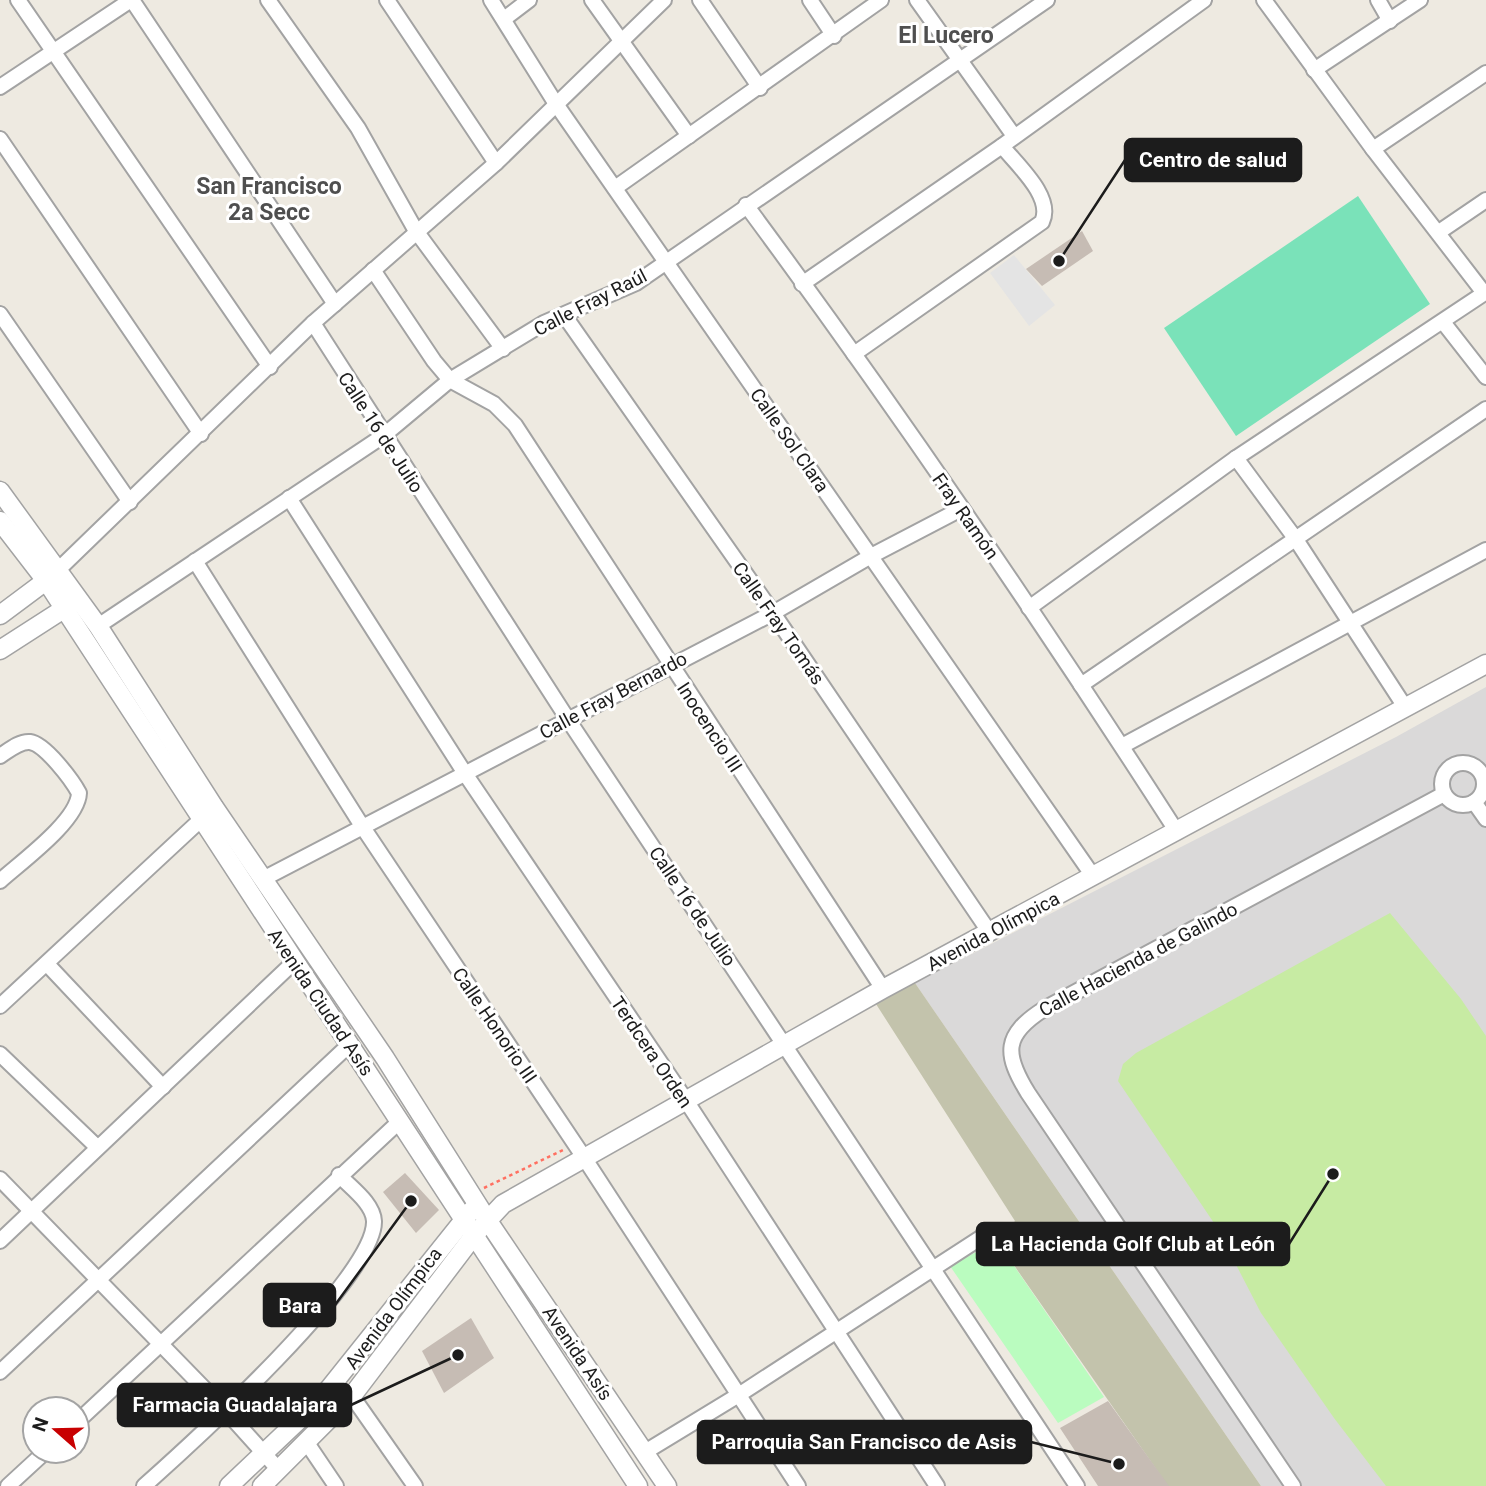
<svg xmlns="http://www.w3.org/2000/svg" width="1486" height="1486" viewBox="0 0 1486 1486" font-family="Roboto,sans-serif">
<rect width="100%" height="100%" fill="#eeeae1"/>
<path fill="#dad9d9" d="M1486 687V1486H1261L915 983 1396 737Z"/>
<path fill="#c3c3ac" d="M915 983 1261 1486H1168L997 1241 1015 1221 876 1004Z"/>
<path fill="#c7eba3" d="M1390 913 1461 999 1486 1036V1486H1386L1334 1418 1261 1313 1216 1226 1118 1081 1123 1064 1136 1053Z"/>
<path fill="#bafcbf" d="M997 1241 1104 1397 1058 1423 950 1266Z"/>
<path fill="#7ae2b9" d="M1358 196 1430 304 1236 436 1164 328Z"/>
<path fill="#e4e4e4" d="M1014 255 1055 305 1029 326 990 273Z"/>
<g fill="#c6bcb4">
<path d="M1082 231 1093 251 1042 286 1026 269Z"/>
<path d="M405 1173 439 1210 416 1233 383 1192Z"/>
<path d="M471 1318 494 1358 444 1393 422 1351Z"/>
<path d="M1108 1401 1138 1443 1169 1486H1098L1060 1428Z"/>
</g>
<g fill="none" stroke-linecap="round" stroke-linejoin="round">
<defs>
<g id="minor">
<path d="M18 0 270 367"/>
<path d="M132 0 335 304"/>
<path d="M268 0 358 128 416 231 503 349"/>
<path d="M387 0 496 163"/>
<path d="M491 0 556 104 1093 876"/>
<path d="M592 0 689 136"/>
<path d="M700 0 760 88"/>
<path d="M810 0 834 36"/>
<path d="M917 0 1014 136"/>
<path d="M1264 0 1373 149 1484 293"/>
<path d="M1378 0 1390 21"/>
<path d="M504 19 529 0"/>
<path d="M1314 70 1420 0"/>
<path d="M0 87 131 0"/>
<path d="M0 139 201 434"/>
<path d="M1373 149 1486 73"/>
<path d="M615 188 881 0"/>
<path d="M746 205C897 409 1040 619 1177 832"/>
<path d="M1439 232 1486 200"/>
<path d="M373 270 434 361 450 380 494 404 515 425 883 989"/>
<path d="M802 284 1002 146 1204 0"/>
<path d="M0 314 130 502"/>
<path d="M564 315 773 613 990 933"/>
<path d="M1443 322 1486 377"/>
<path d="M313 323 567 718 1077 1486"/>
<path d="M854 354 1042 222C1054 197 1017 165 1002 146"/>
<path d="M1236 458 1295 538 1405 707"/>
<path d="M289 498 466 775 685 1099 937 1486"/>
<path d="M195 561 362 826 583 1156 798 1486"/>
<path d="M59 569 313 323 496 163 664 0"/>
<path d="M1029 608 1236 458 1486 292"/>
<path d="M98 626 383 436 450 380 544 323 636 283 1047 0"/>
<path d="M1081 685 1486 409"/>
<path d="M1122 746 1486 550"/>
<path d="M0 756C8 751 19 741 30 742 45 744 72 780 79 793 78 821 21 862 0 881"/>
<circle cx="1463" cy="784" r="21"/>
<path d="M1474 802 1486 819"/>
<path d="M263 879 773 613 871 556 961 509"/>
<path d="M47 964 163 1087"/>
<path d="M0 1006 208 813"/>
<path d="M0 1054 97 1147"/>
<path d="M0 1179 225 1410 279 1470"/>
<path d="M0 1241 294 962"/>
<path d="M0 1372 349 1045"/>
<path d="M352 1396 415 1486"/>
<path d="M77 1422 400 1121"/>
<path d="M307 1443 336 1486"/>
<path d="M645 1452 737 1396 988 1233"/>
<path d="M8 1486 46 1451"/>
<path d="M144 1486C190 1445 376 1277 374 1221 373 1203 351 1188 339 1175"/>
<path d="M1293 1486 1028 1093C1004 1054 1003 1035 1044 1009L1444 794"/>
</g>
<g id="tertiary">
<path d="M0 491 98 626 214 807 385 1058 488 1221 667 1486"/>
<path d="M0 521 47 582 638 1486"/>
<path d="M0 615 55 574"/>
<path d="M0 650 73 603"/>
<path d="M229 1486 320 1400 471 1211"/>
<path d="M262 1486 352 1396 475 1234 503 1204 883 989 1486 664"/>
</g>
</defs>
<use href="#minor" stroke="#a3a3a3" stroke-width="18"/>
<use href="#tertiary" stroke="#a3a3a3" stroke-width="21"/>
<path stroke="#ff7061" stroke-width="2.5" stroke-dasharray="3.5 3.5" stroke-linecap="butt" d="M484 1188 563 1150"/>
<use href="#minor" stroke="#fff" stroke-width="14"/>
<use href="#tertiary" stroke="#fff" stroke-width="18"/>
</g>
<g text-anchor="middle" stroke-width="6" stroke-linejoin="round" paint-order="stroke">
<g font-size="19" fill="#1c1c1c" stroke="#fff">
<text transform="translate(590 302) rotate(-27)" y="7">Calle Fray Raúl</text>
<text transform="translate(381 432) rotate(57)" y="7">Calle 16 de Julio</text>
<text transform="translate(790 440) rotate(55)" y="7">Calle Sol Clara</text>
<text transform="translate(966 516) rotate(55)" y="7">Fray Ramón</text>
<text transform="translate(779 623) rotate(55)" y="7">Calle Fray Tomás</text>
<text transform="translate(613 695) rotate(-28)" y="7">Calle Fray Bernardo</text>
<text transform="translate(710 727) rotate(57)" y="7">Inocencio III</text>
<text transform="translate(693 906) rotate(56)" y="7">Calle 16 de Julio</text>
<text transform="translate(993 931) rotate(-28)" y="7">Avenida Olímpica</text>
<text transform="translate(1138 959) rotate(-28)" y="7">Calle Hacienda de Galindo</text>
<text transform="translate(321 1002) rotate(56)" y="7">Avenida Ciudad Asís</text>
<text transform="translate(495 1025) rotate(56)" y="7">Calle Honorio III</text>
<text transform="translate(652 1052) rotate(56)" y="7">Terdcera Orden</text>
<text transform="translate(393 1308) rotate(-53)" y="7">Avenida Olímpica</text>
<text transform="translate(578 1353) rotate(56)" y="7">Avenida Asís</text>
</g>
<g font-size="23" font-weight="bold" fill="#4f4f4f" stroke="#fff">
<text x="946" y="43">El Lucero</text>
<text x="269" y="194">San Francisco<tspan x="269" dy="26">2a Secc</tspan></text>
</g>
</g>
<path fill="none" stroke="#1c1c1c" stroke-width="2.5" d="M1059 261L1125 160M1333 1174L1289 1244M411 1201L335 1305M458 1355L351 1405M1119 1464L1031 1442"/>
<g fill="#1c1c1c" stroke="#fff" stroke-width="2.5">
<circle cx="1059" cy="261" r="7"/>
<circle cx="1333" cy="1174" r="7"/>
<circle cx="411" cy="1201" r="7"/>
<circle cx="458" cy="1355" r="7"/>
<circle cx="1119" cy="1464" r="7"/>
</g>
<g fill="#1c1c1c" stroke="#1c1c1c" stroke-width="2.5">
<rect x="1125" y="139" width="176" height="42" rx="7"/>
<rect x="977" y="1223" width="312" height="42" rx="7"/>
<rect x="264" y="1284" width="71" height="42" rx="7"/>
<rect x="118" y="1384" width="233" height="42" rx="7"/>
<rect x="698" y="1421" width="333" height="42" rx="7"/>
</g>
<g font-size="21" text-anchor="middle" font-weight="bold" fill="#fff">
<text x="1213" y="167">Centro de salud</text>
<text x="1133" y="1251">La Hacienda Golf Club at León</text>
<text x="300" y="1313">Bara</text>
<text x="235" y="1412">Farmacia Guadalajara</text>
<text x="864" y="1449">Parroquia San Francisco de Asis</text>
</g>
<g transform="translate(56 1430) rotate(290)"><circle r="33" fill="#ffffff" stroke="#a4a4a4" stroke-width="2"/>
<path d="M0-5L12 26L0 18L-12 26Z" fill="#c80001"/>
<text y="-10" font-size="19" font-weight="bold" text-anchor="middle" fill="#1c1c1c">N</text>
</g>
</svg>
